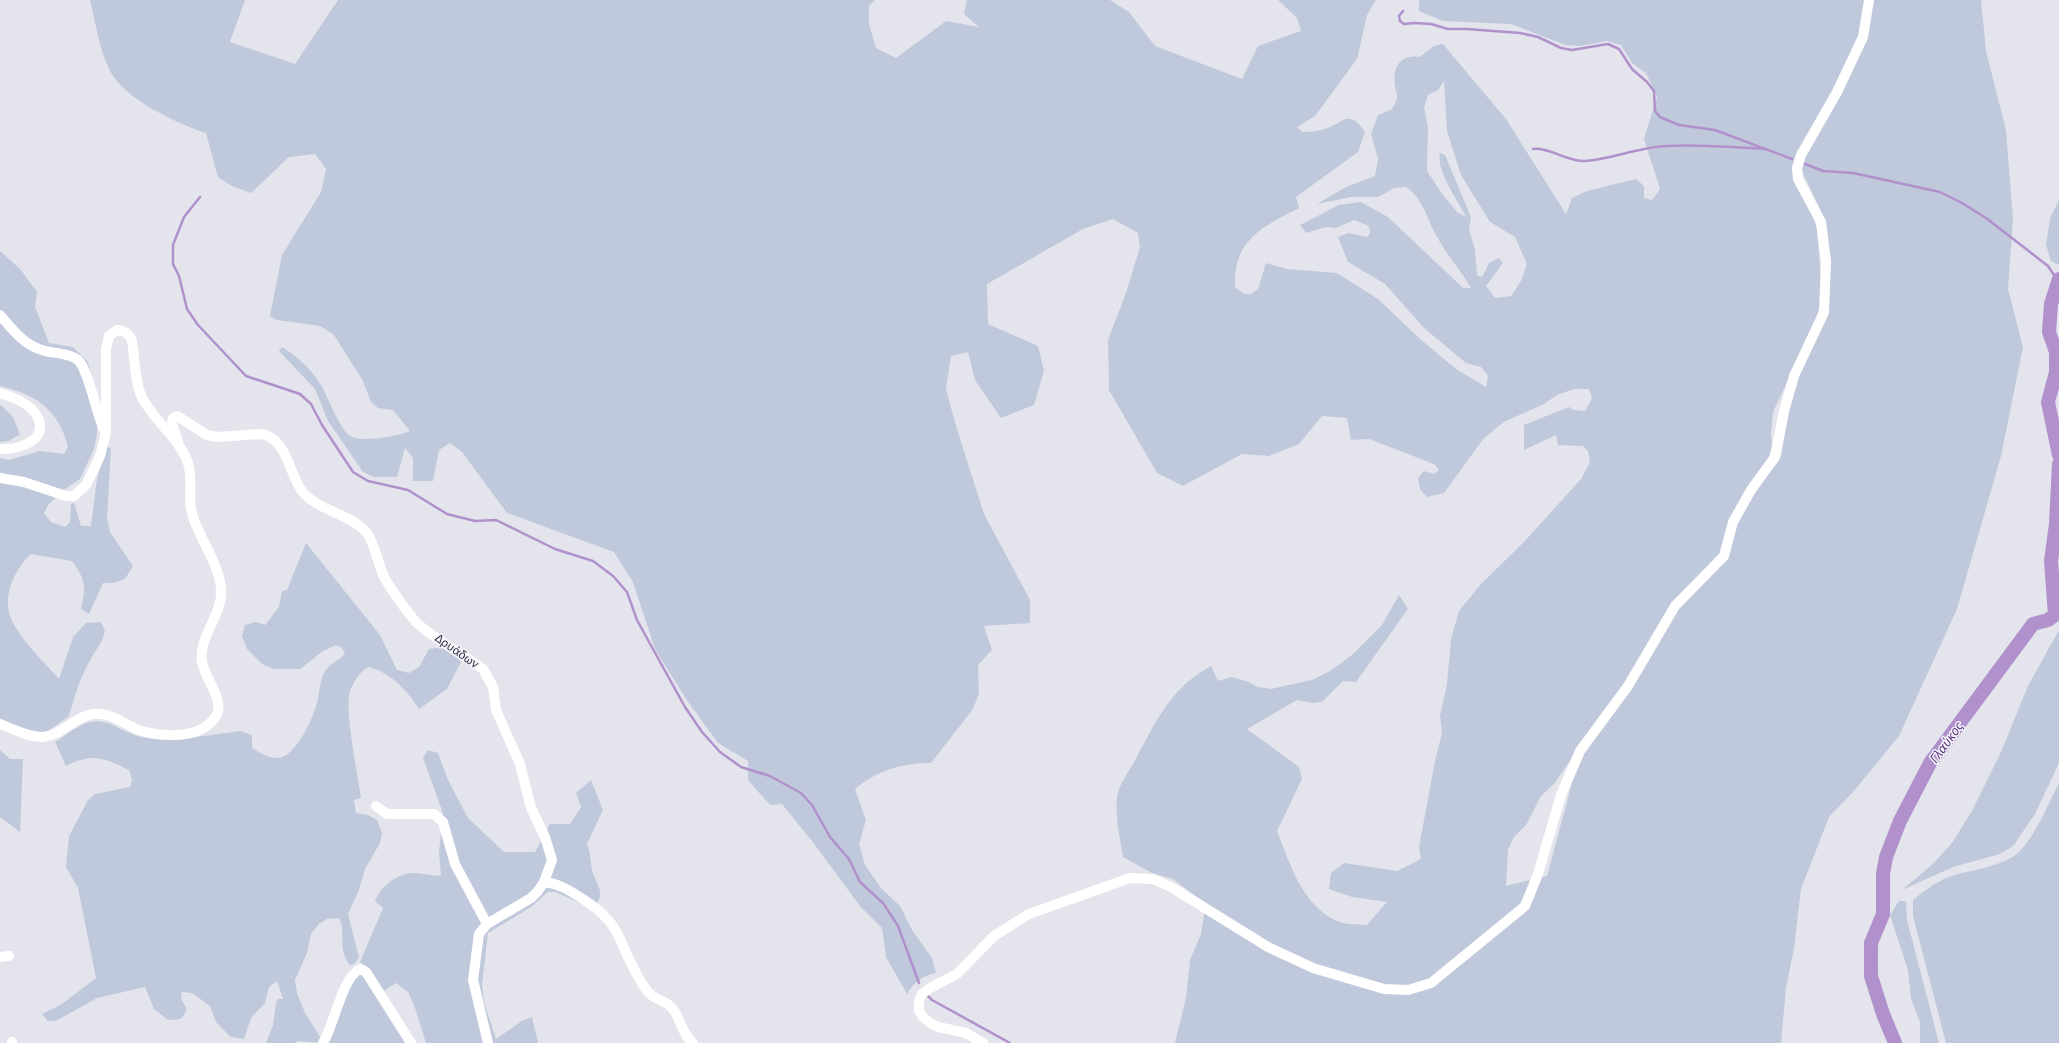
<svg xmlns="http://www.w3.org/2000/svg" width="2059" height="1043" viewBox="0 0 2059 1043" font-family="'IBM Plex Sans',sans-serif">
<rect width="100%" height="100%" fill="#e4e4ec"/>
<g fill="#bfc9db" fill-rule="evenodd">
<path d="M90 0H245L230 42 295 64 338 0H875L869 6V24L876 48 896 58 946 21 979 27 964 14 967 0H1110L1129 12 1155 46 1242 79 1258 46 1301 31 1297 18 1278 0H1376L1367 15 1357 59 1315 116 1297 127 1302 132C1310 132 1318 131 1325 129 1344 123 1348 108 1365 132L1358 152 1296 197 1299 208C1262 227 1233 240 1235 287L1243 293 1250 295 1258 289 1266 263 1287 269 1337 273 1378 299 1419 338 1456 369 1486 387 1488 376 1481 367 1466 363 1424 328 1385 284 1348 262 1338 237 1349 233 1367 237 1370 233 1369 226 1354 220 1336 228 1326 227 1306 233 1300 225 1339 205 1361 202 1388 217 1463 288H1471C1460 269 1445 253 1435 233 1426 216 1423 199 1406 187L1394 188 1378 197H1351L1317 204 1346 187 1375 176 1378 159 1371 134 1378 115 1391 110C1393 107 1396 103 1397 99 1398 95 1395 90 1395 86 1392 68 1400 54 1420 57L1434 46 1443 44 1506 119 1566 214 1572 198 1587 191 1636 179 1644 186V198L1652 200 1660 189 1644 139 1657 97 1646 73 1632 63 1621 45 1607 41 1580 46 1565 45 1511 24 1443 21 1419 11V0H1981L1986 51 2006 130 2013 219 2008 289 2023 347 2001 456 1957 609 1899 736 1854 791 1829 817 1801 889 1794 948 1786 988 1781 1043H1175L1186 998 1190 960 1201 934 1206 904 1173 879 1152 873 1123 857C1120 838 1115 817 1117 797 1118 786 1129 771 1134 762 1156 722 1169 689 1211 666L1218 681 1231 677 1249 682 1258 687 1271 689 1312 680 1330 671 1352 655 1382 625 1399 595 1408 609 1356 682 1343 681 1322 702 1312 703 1297 700 1247 729 1299 767 1302 779 1277 831C1290 864 1302 905 1337 921 1345 925 1358 924 1367 925L1387 902 1352 897 1329 889 1331 873 1344 863 1397 871 1421 859 1419 847 1435 761 1442 733 1440 716 1447 684 1451 639 1459 611 1481 584 1523 543 1581 479 1590 462 1588 451 1583 446 1558 445 1556 435 1524 450V425L1569 407 1574 410 1585 411 1592 398 1589 389H1574L1557 395 1544 404 1504 422 1484 438 1444 493 1427 497 1420 489 1418 478 1424 471 1434 474 1439 470 1434 464 1369 439 1351 440 1347 418 1322 416 1299 444 1269 456 1242 454 1183 486 1157 473 1109 390 1108 340 1126 293 1140 247 1138 233 1113 219 1083 229 987 284 988 324 1038 346 1044 371 1034 405 1001 418 975 380 968 352 951 356 946 389 956 426 984 514 1030 600V623L984 626 992 650 978 665 979 693 973 709 931 763C902 763 878 770 855 789L866 820 859 844 865 865 881 888 900 906 912 930 932 958 936 973C922 976 914 982 907 994L886 957 882 928 860 906 815 845 782 804 770 805 748 780V761L718 743 686 699 655 649 633 582 614 552 507 513 462 452 450 443 439 450 433 481H413V458L405 448 397 477H374L363 472 328 421 315 389 279 351 282 347C298 357 311 369 321 385 328 397 339 428 350 436 362 443 398 436 410 431L393 410 378 408 371 402 363 381 334 335 320 326 277 320 270 316 282 255 321 192 326 169 315 154 289 157 251 193 232 186 218 177 206 133C178 124 124 99 110 71 99 49 96 24 90 0ZM1444 81 1447 131 1461 175 1490 222 1515 237 1527 264 1521 281 1511 296 1495 298 1486 286 1503 263 1499 258 1489 263 1482 277 1477 275 1475 249 1469 230 1471 217 1445 155 1440 153C1436 172 1458 200 1466 217L1457 212 1443 195 1427 171 1428 128 1424 107 1428 95 1438 90ZM1795 156 1825 220 1829 279 1828 316 1798 378 1789 412 1781 457 1768 460 1772 445 1771 433 1773 412 1815 323 1820 305 1821 283 1817 229 1813 215 1793 173ZM1583 742 1547 876 1506 886 1508 849 1514 837 1526 825 1541 796 1554 784Z"/>
<path d="M2059 200V265L2051 261 2046 245 2050 218Z"/>
<path d="M0 251 20 269 37 292 35 307 49 343 73 347 88 362 97 396V434L94 449 80 479 65 489 49 504 44 513 51 522 65 527 70 522 71 504 74 503 81 526H91L97 479 107 447 111 448 107 518 110 532 133 566 125 579 113 583H103L89 614 81 609C86 587 86 580 72 561L31 554C14 570 1 598 12 621 22 641 44 662 59 679L73 637 86 623 101 622 105 631C102 644 94 652 88 664 79 681 74 698 69 716L48 731 36 734 0 720V458L9 460 40 451 64 454 68 447C59 410 36 394 0 386Z"/>
<path d="M0 404 13 417 20 434 9 441 0 442Z"/>
<path d="M306 543 380 635 397 670 409 673 419 667 429 649C444 646 451 650 461 662L447 689 419 709C407 690 390 672 368 667 359 673 354 681 350 691 344 709 358 776 361 798L354 800 356 813 368 815 377 820 382 833 380 843 365 869 359 890 348 914 359 958 354 964 350 965C336 948 347 931 339 918L327 919 319 924 311 934 307 953 295 980 297 993 305 1013 322 1040 320 1043 298 1041 295 1043H266L273 1025 276 1003 278 999H283L277 981 269 987 265 1003 251 1018 244 1039 231 1037 216 1022 210 1006 192 993 182 992 181 998 187 1010 181 1019 168 1020 154 1009 145 987 97 998 56 1021H48L42 1014 62 1004 96 978 78 888 66 867 69 836 88 800 95 794 130 787 132 779 129 770C104 758 93 752 66 766L55 742C65 736 74 728 84 724 102 717 112 725 127 732 138 737 149 739 160 739 187 740 215 734 240 731L252 735V748C260 753 268 758 278 758 295 758 313 718 317 703 320 692 319 680 326 670 330 664 340 659 345 654L342 648 336 645 323 651 300 669H273L262 664 247 649 242 636 245 625 256 622 265 625 279 607 282 591 287 590Z"/>
<path d="M2059 630V763L2035 814 2013 846 2000 854 1953 867 1902 890 1934 863 1952 843 1972 811 2001 752 2028 686Z"/>
<path d="M0 750 10 759H23L20 832 0 817Z"/>
<path d="M428 750 438 753 448 780 468 818 504 852H535L550 824H570L581 807 576 793 591 780 603 810 587 844C591 854 590 863 593 873 597 885 606 894 595 905H584L555 892H548L531 907 488 933 482 984 484 1002 496 1039 522 1021 532 1017 538 1043H426L415 1008 408 992 396 983 384 991 369 969 360 962 383 908 375 901C380 887 398 873 412 873 422 873 432 876 441 876L439 852 443 813 423 758Z"/>
<path d="M2059 783V1043H1946L1913 916V900C1924 891 1936 882 1949 877 1971 869 2001 868 2019 852 2036 835 2048 804 2059 783Z"/>
<path d="M1899 901H1906L1907 920 1939 1043H1920V1022L1911 999 1908 970 1890 915Z"/>
<path d="M359 974 365 976 408 1043H326L348 989Z"/>
</g>
<g fill="none" stroke-linecap="round" stroke-linejoin="round">
<g stroke="#b091cc" stroke-width="2.5">
<path d="M1403 11 1399 16 1400 21 1404 24 1414 23 1431 24 1448 29H1467L1520 33 1538 37 1561 48 1572 50 1608 44 1619 49 1632 69 1647 82 1654 91 1655 111 1660 117 1679 125 1715 130 1792 159"/>
<path d="M1533 149C1549 147 1568 162 1585 161 1613 159 1639 147 1666 146 1699 144 1733 147 1766 149"/>
<path d="M1805 164 1823 171 1853 173 1940 192 1962 203 1986 218 2048 266 2058 281"/>
<path d="M200 197 184 217 173 245V264L179 276 187 309 198 325 246 376 300 394 311 404 322 425 353 472 368 481 408 490 447 514 475 521 496 520 555 549 593 561 613 576 627 592 637 620 659 660 685 707 702 732 720 752 741 767 770 776 801 793 812 805 830 837 849 859 860 882 883 903 898 926 919 983"/>
<path d="M926 994 932 1000 1010 1043"/>
</g>
<g stroke="#b091cc" stroke-width="14">
<path d="M2059 279 2051 304 2049 332 2056 352V372L2048 402 2059 455"/>
<path d="M1895 1043 1883 1014 1871 976V943L1883 914V874L1886 857 1900 821 1930 763 2033 624 2048 620 2055 615 2051 561 2056 524 2059 464"/>
</g>
<g stroke="#fff" stroke-width="10">
<path d="M0 315C12 329 24 345 42 350 53 354 68 352 78 360 89 370 96 414 105 432"/>
<path d="M0 393C12 397 30 403 37 416 50 440 19 450 0 449"/>
<path d="M178 442 172 423 173 418 177 416 207 435 218 437 261 434C287 438 289 474 302 491 318 511 349 513 366 532 377 546 377 567 387 582 396 596 407 613 418 624 438 641 462 654 483 669L493 687 496 710 520 764 531 808 545 837 552 860 544 882 538 891 531 898 487 924 479 934 473 980 488 1043"/>
<path d="M0 478 24 482 66 496H74L86 485 100 456 106 433V349L109 336 117 330C125 331 129 333 132 341 135 358 134 379 141 395 152 420 179 437 188 463 194 482 186 501 194 520 202 541 219 566 221 588 224 614 198 636 202 662 206 684 235 708 205 727 188 739 155 736 136 729 125 724 114 715 101 714 78 711 65 735 43 737 28 737 13 729 0 724"/>
<path d="M376 806 387 814H434L443 822 455 864 487 924"/>
<path d="M544 882C557 883 567 889 578 896 593 905 609 917 617 933 627 953 634 974 648 992 655 1000 667 1001 673 1009 681 1020 682 1034 693 1043"/>
<path d="M0 957 9 956"/>
<path d="M12 1042V1043"/>
<path d="M323 1043C334 1026 342 977 360 969L366 972 411 1043"/>
<path d="M983 1043 966 1033 938 1027 930 1023 923 1017 919 1011V1001L922 994 930 988 957 974 994 936 1029 914 1130 878 1153 879 1171 887 1268 947 1313 968 1384 989 1408 990 1431 983 1525 906 1538 874 1561 795 1580 751 1628 686 1675 606 1724 556 1733 522 1751 490 1775 457 1784 411 1794 376 1824 312 1826 261 1821 222 1798 179 1797 168 1801 155 1837 92 1863 37 1869 0"/>
</g>
</g>
<g text-anchor="middle" stroke-width="3" stroke-linejoin="round" paint-order="stroke">
<g font-size="12" fill="#27253c" stroke="#f4f5f9">
<text transform="translate(457 651) rotate(35)" y="4">Δρυάδων</text>
</g>
<g font-size="13" font-style="italic" fill="#4f2473" stroke="#f4f5f9">
<text transform="translate(1946 742) rotate(-54)" y="5">Γλαύκος</text>
</g>
</g>
</svg>
